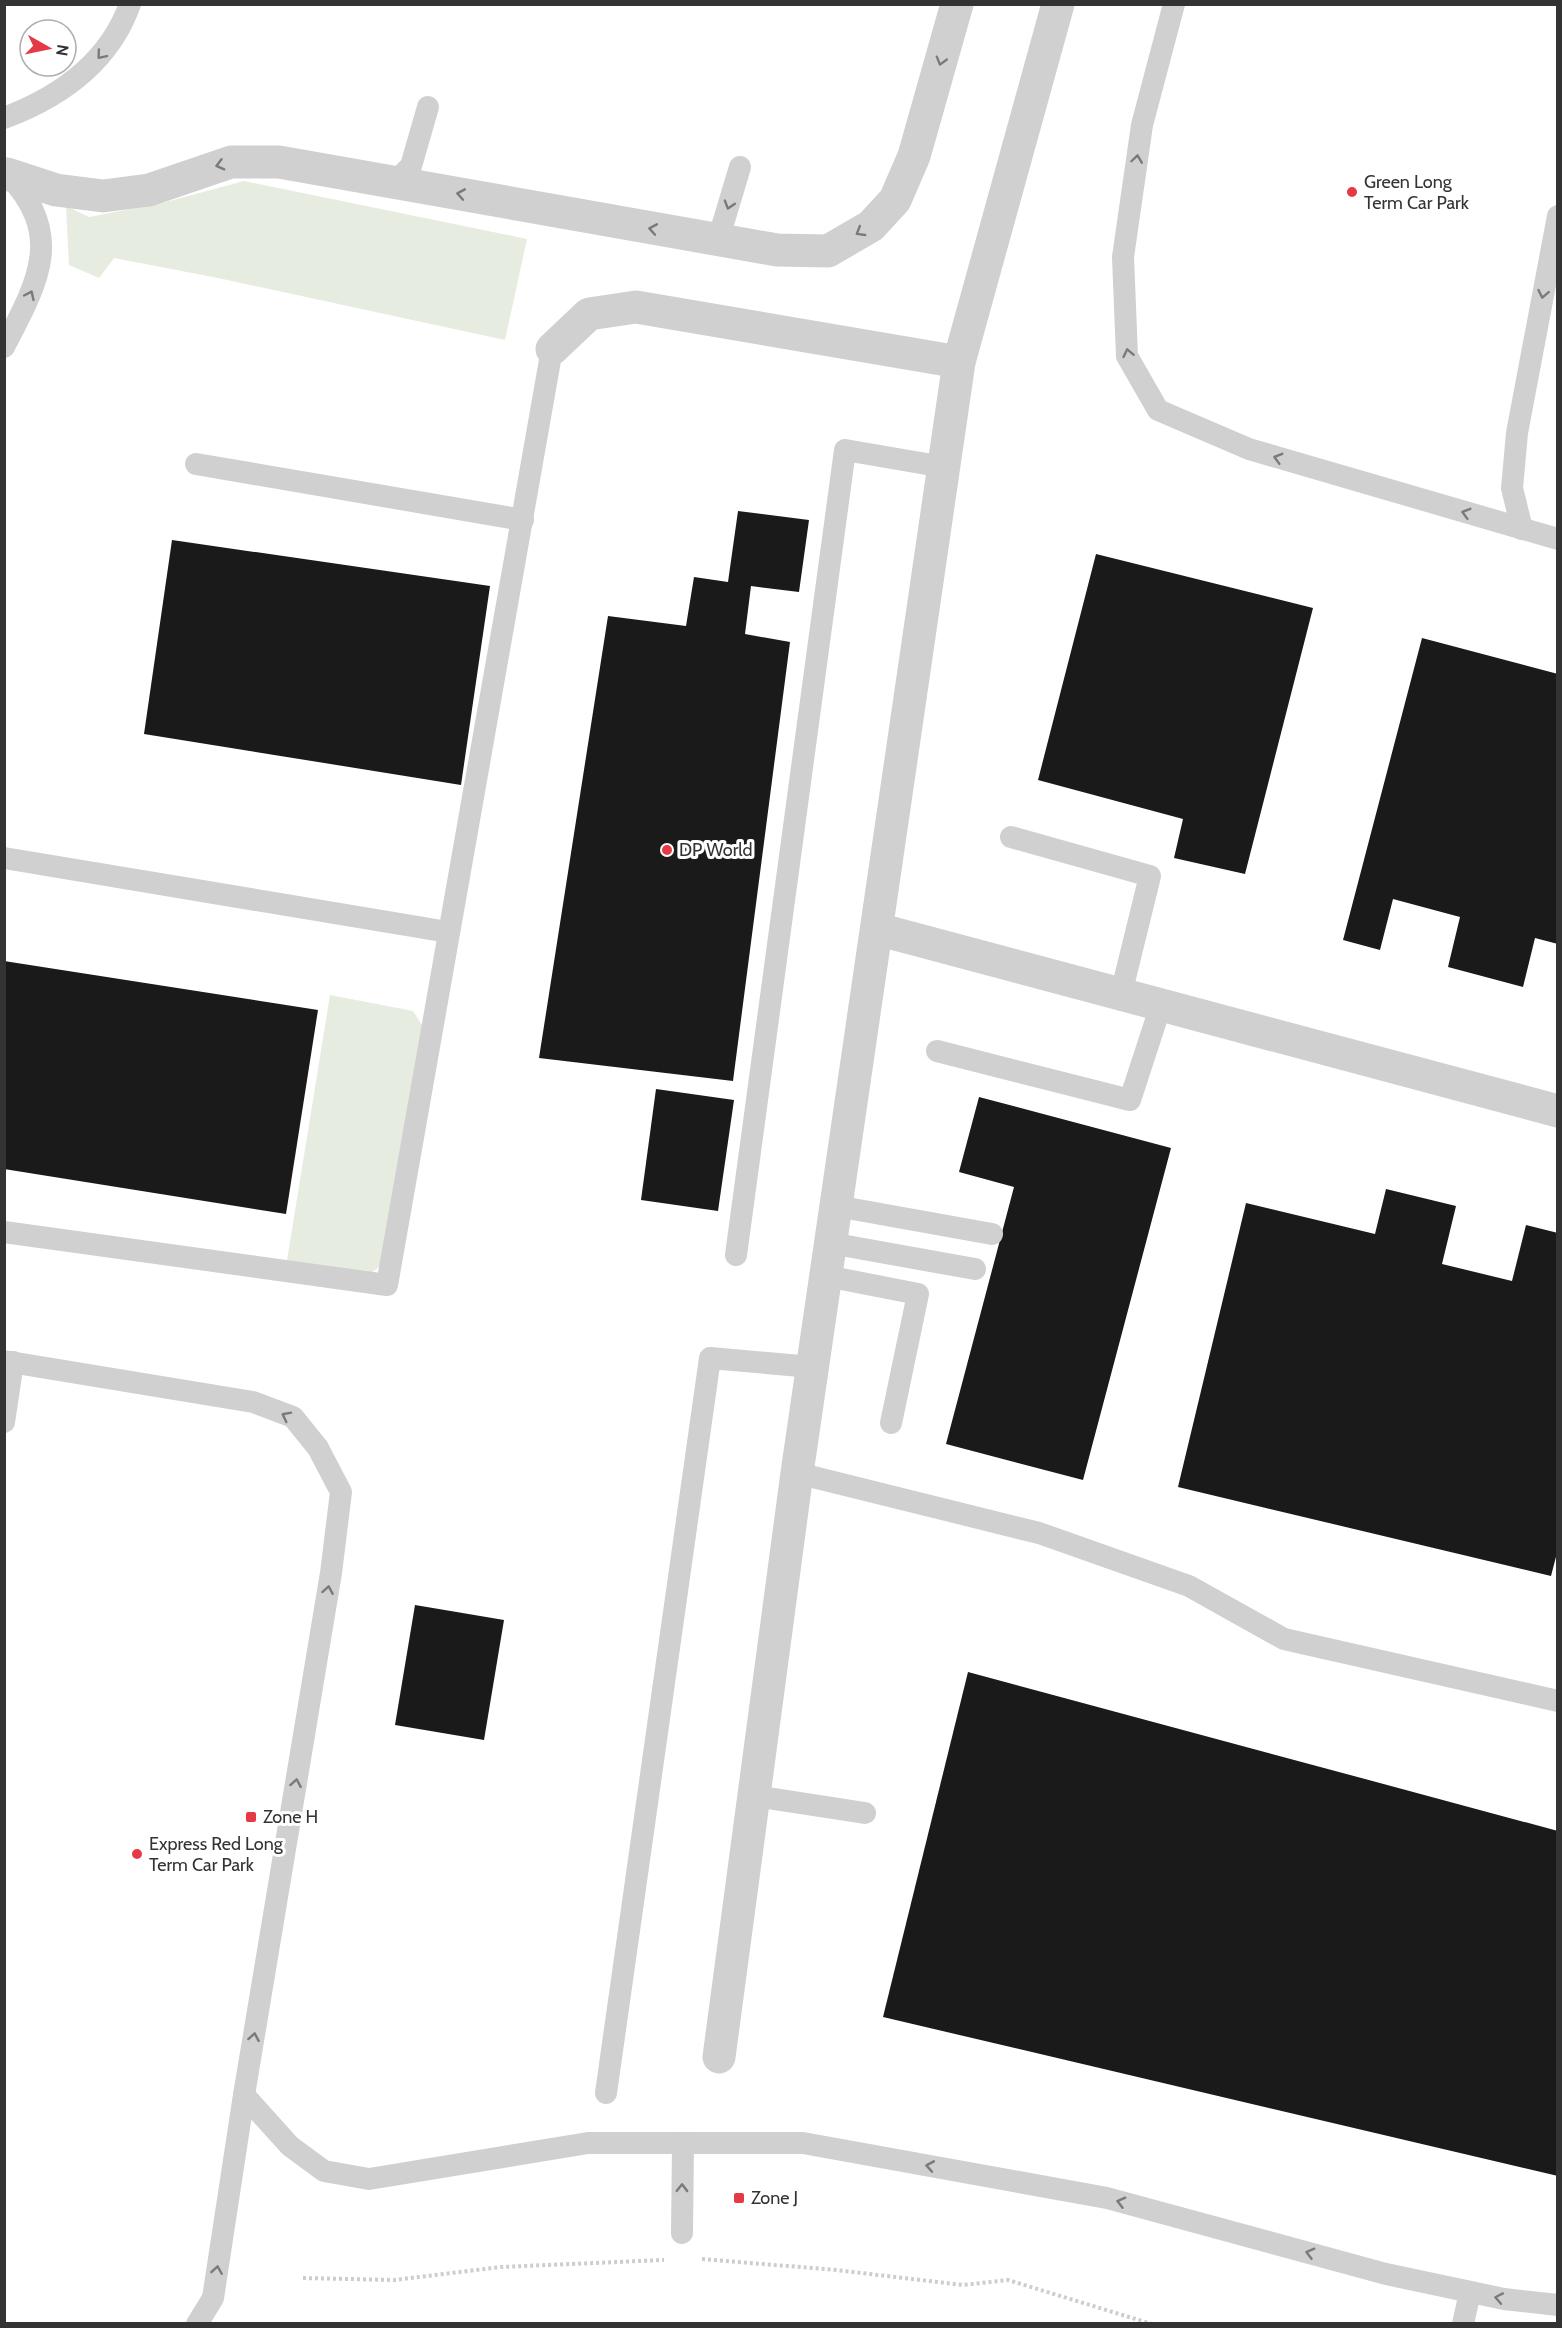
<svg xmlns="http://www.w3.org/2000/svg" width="1562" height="2328" viewBox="0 0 1562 2328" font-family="Cabin,sans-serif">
<rect width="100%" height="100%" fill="#fff"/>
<g fill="#e6ecdf">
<path d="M244 181 527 239 505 340 218 278 114 258 99 278 69 265 66 206 89 217 162 203Z"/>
<path d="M330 995 413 1011 427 1033 386 1261 370 1274 286 1267Z"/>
</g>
<g fill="#1a1a1a">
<path d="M738 511 809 520 799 592 751 586 745 634 790 642 733 1081 539 1058 608 616 686 626 694 577 728 582Z"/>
<path d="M172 540 490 586 461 785 144 734Z"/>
<path d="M1096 554 1313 608 1245 874 1174 858 1183 819 1038 780Z"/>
<path d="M1422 638 1558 674V944L1535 938 1523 987 1448 967 1460 917 1393 899 1380 950 1343 940Z"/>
<path d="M4 961 318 1010 286 1214 4 1169Z"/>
<path d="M656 1089 734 1100 718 1211 641 1200Z"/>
<path d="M979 1097 1171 1148 1083 1480 946 1444 1014 1187 959 1172Z"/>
<path d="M1386 1189 1456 1206 1442 1264 1512 1281 1526 1225 1558 1233V1549L1551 1576 1178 1487 1246 1203 1375 1234Z"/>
<path d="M415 1605 504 1620 484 1740 395 1725Z"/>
<path d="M968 1672 1558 1831V2176L883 2017Z"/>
</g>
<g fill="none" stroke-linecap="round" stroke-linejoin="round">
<g stroke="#cdcdcd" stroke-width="4" stroke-dasharray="3 3" stroke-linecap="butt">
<path d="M702 2259 836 2270 963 2285 1008 2280 1152 2324"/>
<path d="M303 2278 394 2280 501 2267 664 2260"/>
</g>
<g stroke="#d0d0d0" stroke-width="22">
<path d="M1174 4 1142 125 1123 257 1127 356 1158 410 1249 449 1558 539"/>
<path d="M4 118C60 97 109 63 130 4"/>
<path d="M394 183 411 166 428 107"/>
<path d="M710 239 722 227 740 167"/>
<path d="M4 347C38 282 66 234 6 173"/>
<path d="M196 464 523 520"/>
<path d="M1522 529 1512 488 1517 433 1558 216"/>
<path d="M1011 837 1150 876 1121 994"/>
<path d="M4 858 448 932"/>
<path d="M937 1051 1130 1100 1161 1005"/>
<path d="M836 1206 992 1234"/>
<path d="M4 1232 387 1285 552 349"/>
<path d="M830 1243 975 1269"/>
<path d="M736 1255 845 450 944 467"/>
<path d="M826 1276 918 1294 891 1423"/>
<path d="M4 1361 253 1402 293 1417 318 1448 341 1492 331 1573 244 2095 213 2298 197 2324"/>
<path d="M4 1422 13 1362"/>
<path d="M797 1473 1039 1533 1189 1586 1284 1639 1558 1701"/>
<path d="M754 1796 865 1813"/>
<path d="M606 2093 710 1358 812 1367"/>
<path d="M244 2095 290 2146 324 2171 369 2179 588 2143H803L1107 2198 1386 2274 1504 2299 1558 2305"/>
<path d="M682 2233 683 2143"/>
<path d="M1463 2324 1470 2292"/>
</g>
<g stroke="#d0d0d0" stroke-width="33">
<path d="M7 174 56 190 103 196 149 190 231 162H279L777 250 828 251 871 226 895 200 914 156 957 4"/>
<path d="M552 349 589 314 636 307 959 362"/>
<path d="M877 929 1558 1111"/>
<path d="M719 2057 797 1473 959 362 1058 4"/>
</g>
</g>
<defs><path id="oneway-chevron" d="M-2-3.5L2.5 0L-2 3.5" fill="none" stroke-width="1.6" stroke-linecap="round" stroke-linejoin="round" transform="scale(1.5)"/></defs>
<g stroke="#7a7a7a">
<use href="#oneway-chevron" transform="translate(101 55) rotate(130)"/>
<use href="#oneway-chevron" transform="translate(941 61) rotate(106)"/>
<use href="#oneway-chevron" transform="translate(1137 159) rotate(-82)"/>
<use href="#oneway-chevron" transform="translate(220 165) rotate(165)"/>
<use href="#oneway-chevron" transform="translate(461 194) rotate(-170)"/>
<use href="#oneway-chevron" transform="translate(729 205) rotate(107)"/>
<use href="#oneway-chevron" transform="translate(653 229) rotate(-170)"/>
<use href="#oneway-chevron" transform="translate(860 232) rotate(149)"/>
<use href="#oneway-chevron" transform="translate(1543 294) rotate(101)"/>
<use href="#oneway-chevron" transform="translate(30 295) rotate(-65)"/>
<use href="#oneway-chevron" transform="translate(1128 353) rotate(-102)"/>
<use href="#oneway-chevron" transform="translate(1278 458) rotate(-164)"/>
<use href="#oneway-chevron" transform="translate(1466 513) rotate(-164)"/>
<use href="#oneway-chevron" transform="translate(286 1416) rotate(-153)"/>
<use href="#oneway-chevron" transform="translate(328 1590) rotate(-80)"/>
<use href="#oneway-chevron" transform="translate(296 1783) rotate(-80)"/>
<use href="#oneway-chevron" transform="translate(254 2037) rotate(-80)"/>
<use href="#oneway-chevron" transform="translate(930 2166) rotate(-170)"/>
<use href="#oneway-chevron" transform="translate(682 2188) rotate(-89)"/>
<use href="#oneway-chevron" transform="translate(1121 2202) rotate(-165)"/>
<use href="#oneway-chevron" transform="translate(1310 2253) rotate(-165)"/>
<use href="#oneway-chevron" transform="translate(217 2270) rotate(-81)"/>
<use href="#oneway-chevron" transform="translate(1499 2298) rotate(-169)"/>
</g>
<g fill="#e63946" stroke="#fff" stroke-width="2">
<circle cx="1352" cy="192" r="6"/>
<circle cx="667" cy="850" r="6"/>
<rect x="245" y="1811" width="12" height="12" rx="3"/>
<circle cx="137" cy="1854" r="6"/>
<rect x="733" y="2192" width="12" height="12" rx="3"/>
</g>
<g text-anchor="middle" stroke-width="6" stroke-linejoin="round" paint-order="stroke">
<g font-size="18" fill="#333" stroke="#fff" text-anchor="start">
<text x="1364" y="188">Green Long<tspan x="1364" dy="21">Term Car Park</tspan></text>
<text x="679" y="856">DP World</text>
<text x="263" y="1823">Zone H</text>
<text x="149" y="1850">Express Red Long<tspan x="149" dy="21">Term Car Park</tspan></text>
<text x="751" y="2204">Zone J</text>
</g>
</g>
<rect width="1562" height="2328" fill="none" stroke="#333333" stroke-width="12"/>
<g transform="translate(48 48) rotate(99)"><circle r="28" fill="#ffffff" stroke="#adadad" stroke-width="1.5"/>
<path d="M0-4.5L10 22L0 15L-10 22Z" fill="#e63946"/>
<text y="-9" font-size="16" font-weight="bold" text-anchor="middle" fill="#333333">N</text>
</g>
</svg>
